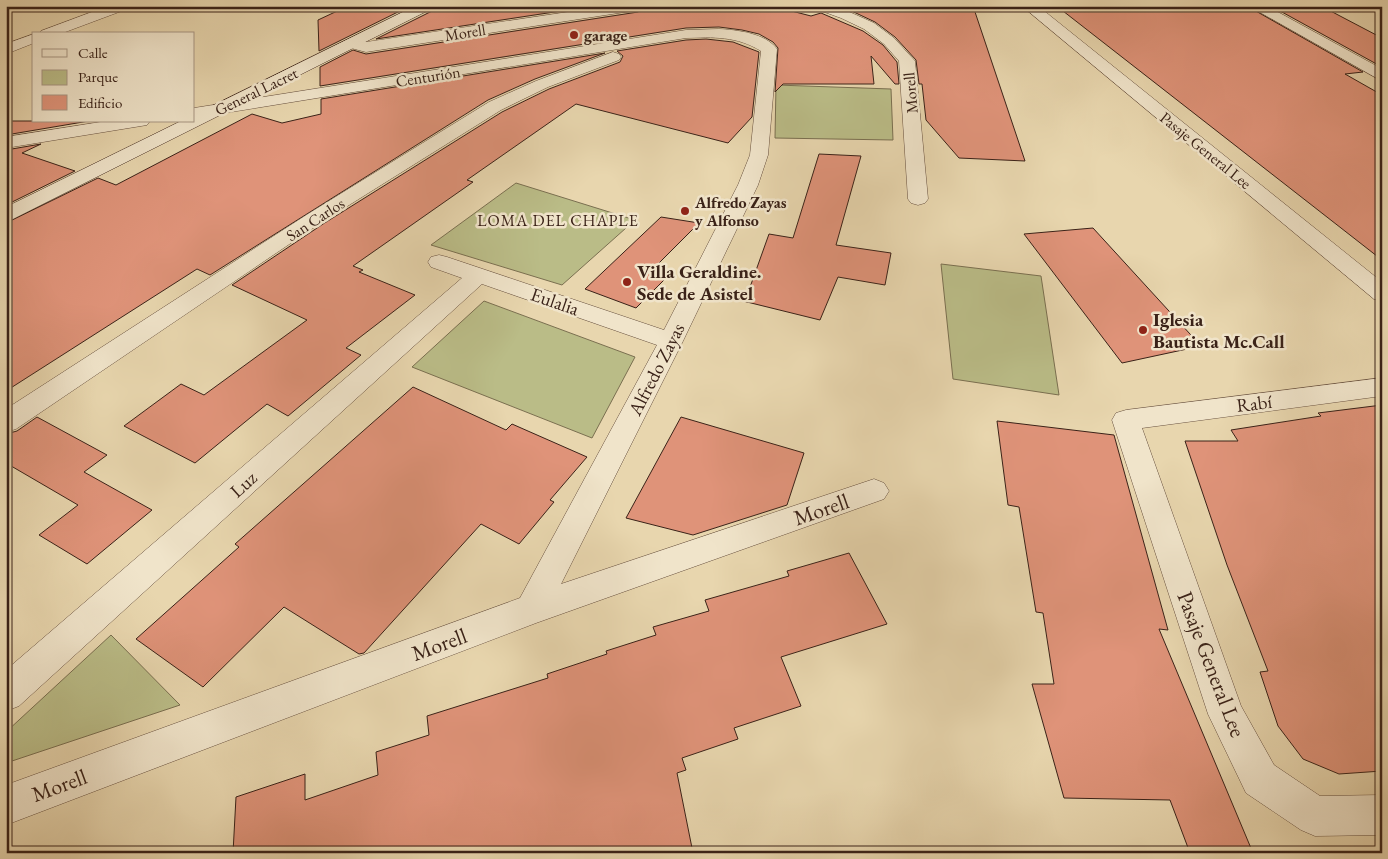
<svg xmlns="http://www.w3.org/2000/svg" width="1388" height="859" viewBox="0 0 1388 859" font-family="'EB Garamond',serif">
<rect width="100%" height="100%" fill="#e8d6ae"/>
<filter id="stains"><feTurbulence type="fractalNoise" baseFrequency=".004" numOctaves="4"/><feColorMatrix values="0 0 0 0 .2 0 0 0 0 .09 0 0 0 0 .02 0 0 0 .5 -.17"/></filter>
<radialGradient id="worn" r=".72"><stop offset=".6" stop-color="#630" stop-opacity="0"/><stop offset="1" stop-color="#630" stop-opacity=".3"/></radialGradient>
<g fill="#babc87" stroke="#7a6f50">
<path d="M776 85 891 89 893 140 775 138Z"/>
<path d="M516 183 635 220 562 285 431 245Z"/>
<path d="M941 264 1041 276 1059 395 953 379Z"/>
<path d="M484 301 635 357 592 438 412 367Z"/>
<path d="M111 635 180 705 6 763V732Z"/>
</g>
<g fill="#df9379" stroke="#3a2218">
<path d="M348 6H410L319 51 318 20Z"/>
<path d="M435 6H594L376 39 432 11Z"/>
<path d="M647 6H772L811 16 821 13 863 31 883 45 897 62 899 84H895L871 56 874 84H783L775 92 778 48 773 42 759 34 742 30 719 27 686 28 320 86V67L353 50 366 54 638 12Z"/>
<path d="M841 6H973L1025 161 959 158 926 120 922 84H919L916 60 895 37 875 22Z"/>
<path d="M1142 6H1247L1363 72 1345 74 1382 95V260L1063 11Z"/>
<path d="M1271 6H1321L1382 38V67Z"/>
<path d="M706 39 733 42 759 52 752 117 728 143 576 104 467 180 473 182 353 266 363 270 359 272 415 295 346 348 361 355 288 416 267 404 195 463 124 426 181 384 204 395 307 320 232 285 323 224 502 112 549 89 620 62 623 56 617 51 686 40Z"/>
<path d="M605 53 535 79 488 100 210 275 197 269 6 391V223L98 178 116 185 252 114 282 123 321 114V99Z"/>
<path d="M6 121H89L6 135Z"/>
<path d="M41 144 22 153 75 171 6 205V150Z"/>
<path d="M819 154 861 156 836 245 891 253 885 285 838 277 820 320 743 301 749 290 769 234 793 238Z"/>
<path d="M661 217 699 223 653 269 669 275 636 308 585 289Z"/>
<path d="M1093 228 1201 346 1122 363 1024 234Z"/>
<path d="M413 387 506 430 512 424 587 457 550 500 554 502 519 544 481 524 364 653 359 654 284 607 203 687 136 639 239 547 235 544Z"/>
<path d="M1382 405V771L1339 774 1303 759 1278 726 1260 672 1268 671 1227 565 1185 441H1238L1231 430 1321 416 1318 413Z"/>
<path d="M37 417 107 455 84 472 152 510 87 564 39 535 78 505 6 463V434L17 431Z"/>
<path d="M681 417 804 453 787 505 693 535 626 518Z"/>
<path d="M997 421 1114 435 1168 630 1159 629 1253 853H1190L1170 800 1064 798 1032 684H1054L1043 613 1036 612 1019 507 1008 505Z"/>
<path d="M849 553 887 624 781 657 801 706 734 728 738 739 682 758 686 770 677 773 693 853H233L236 797 305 774V800L378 775 376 752 429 735 427 716 548 678 547 674 607 654 606 651 656 635 653 627 709 611 705 600 789 576 787 571Z"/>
</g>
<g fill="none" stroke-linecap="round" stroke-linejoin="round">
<defs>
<g id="minor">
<path d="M108 6H129L127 9 60 34H39L41 31Z"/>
<path d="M608 6H645L638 10 366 52 347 47 344 44 347 41 352 39 366 42Z"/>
<path d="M814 6H836L874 23 894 38 915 61 928 199 925 203 918 205 911 203 908 199 899 61 884 44 864 29 841 18 816 9Z"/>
<path d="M719 29C737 30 765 33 777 49L768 155 758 185 683 341 561 584 874 479 884 483 889 491 884 499 536 623 6 825V785L520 598 657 345 482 284 19 706 6 711V670L462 278 431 267 428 262 431 257 439 255 447 257 664 330 738 185 750 155 761 51C737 36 713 37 686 38L194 118V108L686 30Z"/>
<path d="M34 34V43L6 54V44Z"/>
<path d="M613 52 619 54 621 57 619 60 548 87 501 110 322 222 16 429 6 432V409L308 214 489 102 536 81Z"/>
<path d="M107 121H150L147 125 141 126 6 148V137Z"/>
<path d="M1382 378V396L1142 428 1241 706 1274 765 1320 796 1382 795V835L1315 836 1301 830 1246 793 1208 714 1112 420 1116 413 1126 410Z"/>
</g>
<g id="tertiary">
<path d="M1022 6H1038L1382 282V301L1374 299Z"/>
<path d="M1249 6H1267L1382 69V81Z"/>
</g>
<path id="secondary" d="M415 6H433L431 9 13 219 6 221V207L181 121H194V115Z"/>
</defs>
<use href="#minor" stroke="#664f3e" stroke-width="1"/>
<use href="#tertiary" stroke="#664f3e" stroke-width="1"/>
<use href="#secondary" stroke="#3a2218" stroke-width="1"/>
<use href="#minor" fill="#f0e4ca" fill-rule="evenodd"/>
<use href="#tertiary" fill="#f0e4ca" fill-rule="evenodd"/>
<use href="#secondary" fill="#f0e4ca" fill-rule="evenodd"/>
</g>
<g fill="#8f2418" stroke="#f0e4ca" stroke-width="2">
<circle cx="574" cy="35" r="5"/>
<circle cx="685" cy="211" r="5"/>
<circle cx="627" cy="282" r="5"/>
<circle cx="1143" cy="330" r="5"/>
</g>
<g text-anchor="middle" stroke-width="5" stroke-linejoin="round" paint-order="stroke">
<g font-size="16" fill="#3a2218" stroke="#f0e4ca">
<text transform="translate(465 32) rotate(-9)" y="6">Morell</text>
<text transform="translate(428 76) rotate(-9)" y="6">Centurión</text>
<text transform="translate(256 91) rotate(-26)" y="6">General Lacret</text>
<text transform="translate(910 93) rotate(-95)" y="6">Morell</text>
<text transform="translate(1206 150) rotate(39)" y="6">Pasaje General Lee</text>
<text transform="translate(315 219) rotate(-33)" y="6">San Carlos</text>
</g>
<g font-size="16" font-weight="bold" fill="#3a2218" stroke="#f0e4ca" text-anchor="start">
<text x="584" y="41">garage</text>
<text x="695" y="208">Alfredo Zayas<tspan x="695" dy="18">y Alfonso</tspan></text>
</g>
<g font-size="16" letter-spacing="1" fill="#3a2218" stroke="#f0e4ca">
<text x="558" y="226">LOMA DEL CHAPLE</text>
</g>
<g font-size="19" font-weight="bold" fill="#3a2218" stroke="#f0e4ca" text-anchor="start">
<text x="637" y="278">Villa Geraldine.<tspan x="637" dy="22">Sede de Asistel</tspan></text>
<text x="1153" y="326">Iglesia<tspan x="1153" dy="22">Bautista Mc.Call</tspan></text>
</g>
<g font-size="19" fill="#3a2218" stroke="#f0e4ca">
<text transform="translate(555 301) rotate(19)" y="7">Eulalia</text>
<text transform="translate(656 369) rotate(-63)" y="7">Alfredo Zayas</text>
<text transform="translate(1254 403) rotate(-7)" y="7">Rabí</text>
<text transform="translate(243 484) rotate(-42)" y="7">Luz</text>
</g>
<g font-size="22" fill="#3a2218" stroke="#f0e4ca">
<text transform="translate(821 509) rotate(-19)" y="8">Morell</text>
<text transform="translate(439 644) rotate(-20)" y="8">Morell</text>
<text transform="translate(1212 664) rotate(69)" y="8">Pasaje General Lee</text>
<text transform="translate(59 785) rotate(-20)" y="8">Morell</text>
</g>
</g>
<rect width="1388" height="859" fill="none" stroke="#e8d6ae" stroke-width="25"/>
<rect x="8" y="8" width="1373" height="844" fill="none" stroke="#3a2218" stroke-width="2.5"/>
<rect x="12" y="12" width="1363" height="834" fill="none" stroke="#3a2218"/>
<rect x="32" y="32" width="162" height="90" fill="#f0e4ca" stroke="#a79683"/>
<rect x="42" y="49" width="25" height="8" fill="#f0e4ca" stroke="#a79683"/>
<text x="78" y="58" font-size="15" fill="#3a2218">Calle</text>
<rect x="42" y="70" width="25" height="15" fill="#babc87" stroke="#a79683"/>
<text x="78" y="82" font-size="15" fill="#3a2218">Parque</text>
<rect x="42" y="95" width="25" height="15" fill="#df9379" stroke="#a79683"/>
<text x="78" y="108" font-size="15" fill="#3a2218">Edificio</text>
<rect width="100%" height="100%" filter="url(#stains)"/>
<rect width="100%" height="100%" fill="url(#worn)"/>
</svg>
